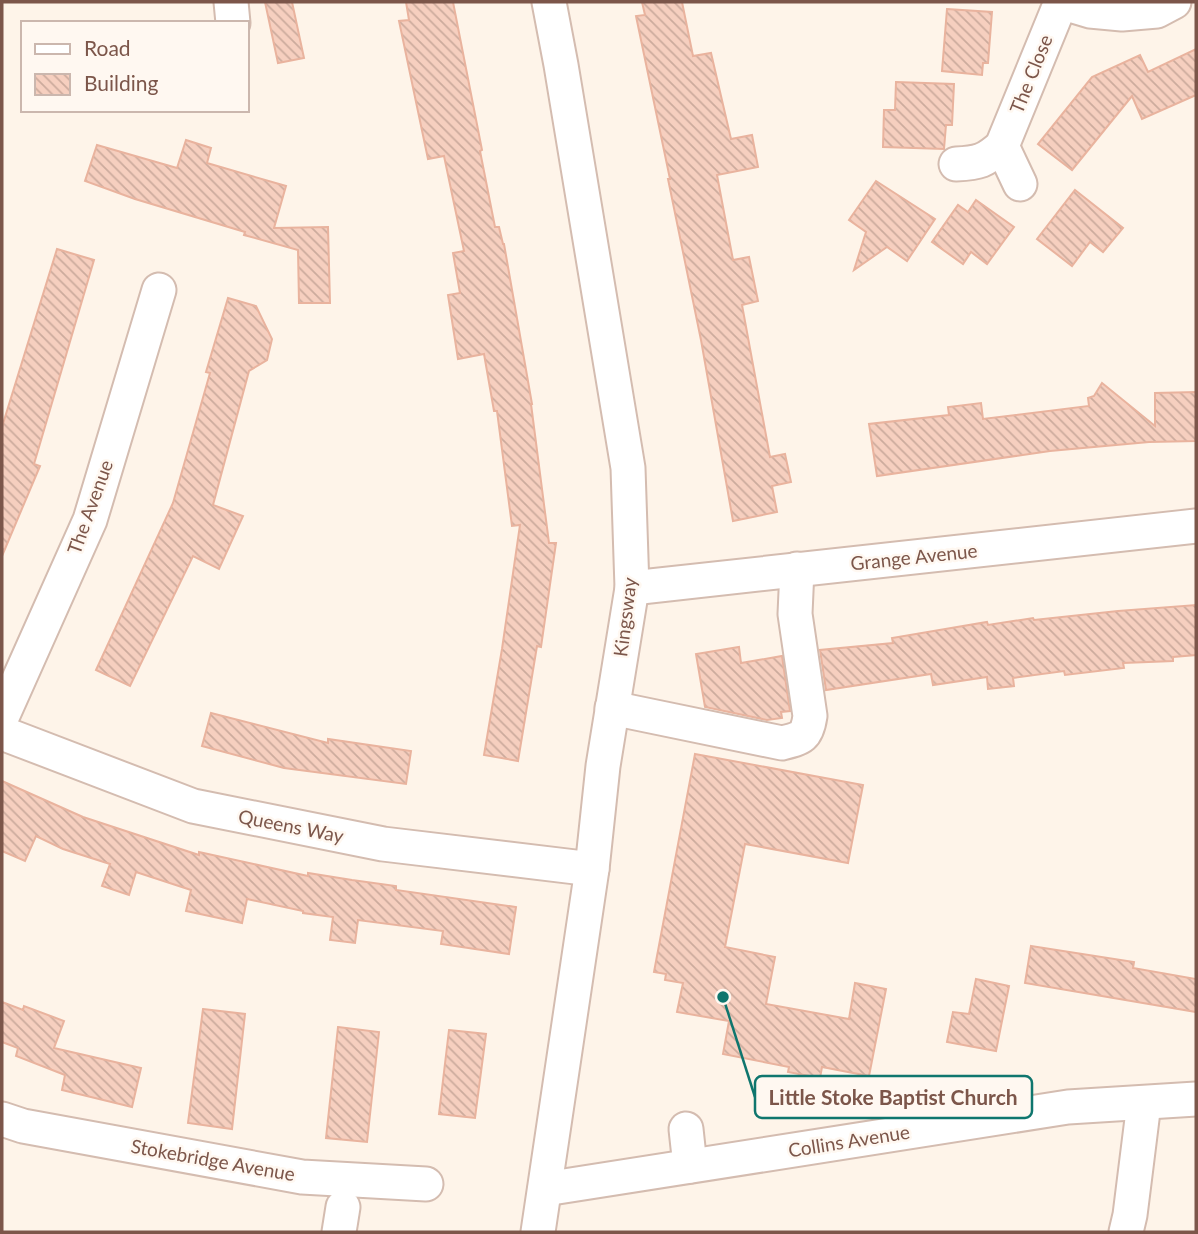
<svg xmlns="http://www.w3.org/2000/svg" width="1198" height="1234" viewBox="0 0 1198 1234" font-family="Lato,sans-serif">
<defs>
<pattern id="building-back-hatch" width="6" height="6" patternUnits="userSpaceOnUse" patternTransform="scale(1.75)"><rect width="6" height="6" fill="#f6cfbf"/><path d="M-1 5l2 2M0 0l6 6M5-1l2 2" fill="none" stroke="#ccab9d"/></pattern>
</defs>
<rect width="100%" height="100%" fill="#fef4e9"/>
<g fill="url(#building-back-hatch)" stroke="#e9b39e" stroke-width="2">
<path d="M265 2H292L304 58 278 63Z"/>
<path d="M406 2H453L482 150 480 151 495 227H499L503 244H504L532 404H531L549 543H556L541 647 537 646 518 761 484 755 502 649 520 525 512 526 497 411H494L484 354 458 359 448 295 460 293 453 253 464 251 444 156 428 159 399 21 409 20Z"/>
<path d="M642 2H682L693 56 711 53 731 139 752 135 758 167 717 175 733 260 749 257 758 301 742 305 770 457 785 454 791 482 772 486 777 512 733 521 701 340 668 179H670L636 16 645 15Z"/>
<path d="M947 9 992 12 988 63H983L982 75 942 71Z"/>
<path d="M1196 49V95L1142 119 1132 96 1072 170 1038 144 1092 77 1140 55 1148 72Z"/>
<path d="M896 82 954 84 952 125H946L944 149 883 147 884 110H895Z"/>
<path d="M186 140 211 148 207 163 286 186 274 228 328 227 330 303H299L298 250 244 235 245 232 135 199 85 181 97 145 177 168Z"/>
<path d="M876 181 935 219 907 261 887 247 854 270 866 232 849 220Z"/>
<path d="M1075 190 1123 228 1103 252 1090 242 1072 266 1037 239Z"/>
<path d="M976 200 1014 227 987 264 971 252 963 264 932 242 958 205 968 212Z"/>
<path d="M57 249 94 260 34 464 40 466 2 556V427Z"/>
<path d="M228 298 256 306 272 339 267 360 249 371 213 505 243 516 219 569 193 556 130 686 96 670 173 503 210 373 206 372Z"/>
<path d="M1102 383 1155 426V393L1196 392V441L1149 442 1050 451 877 476 869 424 949 415 948 407 981 403 983 419 1089 406 1088 398 1094 396Z"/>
<path d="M1196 605V655L1173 657V661L1123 663 1124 668 1065 675 1064 671 1013 678 1014 686 988 689 987 677 933 685 931 674 826 690 820 650 893 643 892 638 987 622 988 625 1033 618 1034 620 1118 611Z"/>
<path d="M739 647 741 663 782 656 790 711 781 712 782 718 767 720 705 707 696 654Z"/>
<path d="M211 713 328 743V739L411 751 406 784 284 768 202 746Z"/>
<path d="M695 754 863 785 848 863 745 844 725 947 775 957 766 1004 849 1019 855 983 886 989 869 1076 822 1067 820 1078 788 1072 789 1067 723 1054 729 1021 677 1012 683 983 665 980 666 974 654 972Z"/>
<path d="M2 781 83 817 199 855V852L308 876V873L352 880 396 886V890L516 907 509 954 441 944 443 931 358 920 355 943 330 940 333 917 303 913V911L247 899 242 923 186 911 191 890 136 872 129 895 102 886 110 864 63 849 36 836 25 861 2 851Z"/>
<path d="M1031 946 1134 962 1133 968 1196 979V1012L1025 983Z"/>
<path d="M976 979 1009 986 996 1051 947 1042 953 1012 969 1014Z"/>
<path d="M2 1002 23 1010 24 1006 64 1021 54 1048 141 1068 132 1107 62 1090 65 1075 16 1056 18 1048 2 1042Z"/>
<path d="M203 1009 245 1014 232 1129 188 1123Z"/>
<path d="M338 1027 379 1032 367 1142 326 1138Z"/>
<path d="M449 1030 486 1034 475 1118 439 1114Z"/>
</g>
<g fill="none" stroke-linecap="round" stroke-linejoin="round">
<defs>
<g id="minor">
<path d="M231 2 233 23"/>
<path d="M1060 2 1090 11 1122 14 1157 11 1174 2"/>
<path d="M1002 146 1020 184"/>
<path d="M956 164C979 163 985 161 1002 146L1061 2"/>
<path d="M632 588 1196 526"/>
<path d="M612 708 782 743C802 738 807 737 810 716L795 614 797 569"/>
<path d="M2 717 90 520 159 290"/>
<path d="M2 733 193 806 383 844 592 869"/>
<path d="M2 1119 23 1126 302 1177 426 1184"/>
<path d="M686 1129 690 1166"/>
<path d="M545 1189 1068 1107 1196 1099"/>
<path d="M339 1232 343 1207"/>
<path d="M538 1232 592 869 603 766 632 588 628 468 561 65 549 2"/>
<path d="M1126 1232 1130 1215 1144 1103"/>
</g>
</defs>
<use href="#minor" stroke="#d4bcb0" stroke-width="37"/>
<use href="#minor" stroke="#fff" stroke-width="33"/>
</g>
<g text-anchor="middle" stroke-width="5" stroke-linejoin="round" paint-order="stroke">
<g font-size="19" fill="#7c564a" stroke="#fff8f1">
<text transform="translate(1031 74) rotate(-68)" y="7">The Close</text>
<text transform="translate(90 507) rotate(-70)" y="7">The Avenue</text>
<text transform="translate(914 557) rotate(-6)" y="7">Grange Avenue</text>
<text transform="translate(625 617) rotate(-83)" y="7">Kingsway</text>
<text transform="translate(291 826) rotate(11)" y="7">Queens Way</text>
<text transform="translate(849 1141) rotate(-9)" y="7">Collins Avenue</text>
<text transform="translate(213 1160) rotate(10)" y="7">Stokebridge Avenue</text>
</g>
</g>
<path fill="none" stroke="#0f766e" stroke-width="2.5" d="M723 997L755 1097"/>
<circle fill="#0f766e" stroke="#fff8f1" stroke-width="2.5" cx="723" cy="997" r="7"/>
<rect fill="#fff8f1" stroke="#0f766e" stroke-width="2.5" x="755" y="1076" width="277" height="42" rx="7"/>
<g font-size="21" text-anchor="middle" font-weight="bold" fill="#7c564a">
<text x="893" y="1105">Little Stoke Baptist Church</text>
</g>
<rect width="1198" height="1234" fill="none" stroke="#7c564a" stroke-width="7"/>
<rect x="21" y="21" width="228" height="91" fill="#fff8f1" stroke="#cbb7ae" stroke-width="2"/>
<rect x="35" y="44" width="35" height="10" fill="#ffffff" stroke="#cbb7ae" stroke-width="2"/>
<text x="84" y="56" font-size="21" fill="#7c564a">Road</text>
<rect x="35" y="74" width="35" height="21" fill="url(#building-back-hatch)" stroke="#cbb7ae" stroke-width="2"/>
<text x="84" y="91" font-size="21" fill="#7c564a">Building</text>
</svg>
